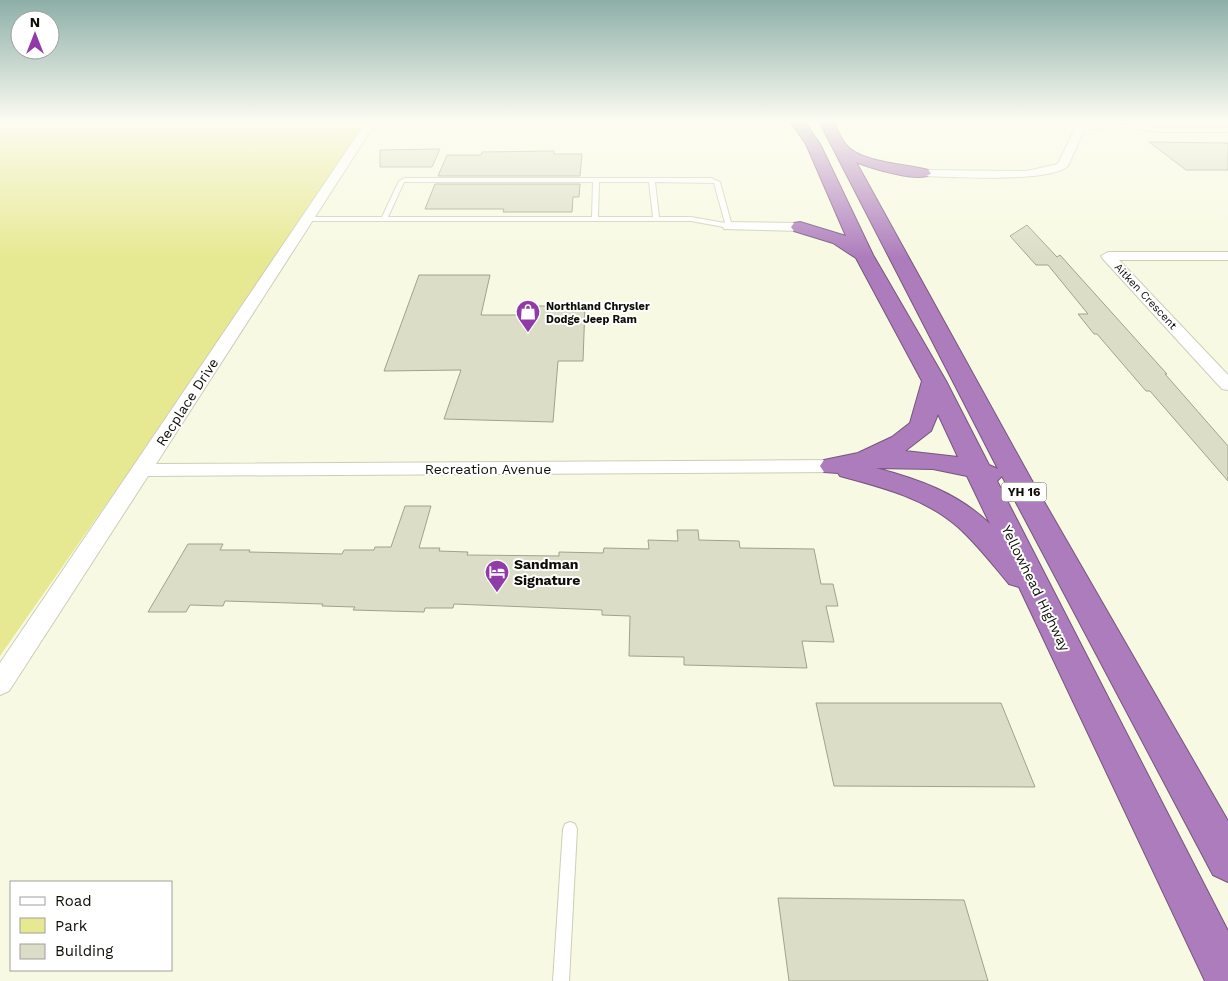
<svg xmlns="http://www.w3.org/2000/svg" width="1228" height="981" viewBox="0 0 1228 981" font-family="'Work Sans',sans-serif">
<rect width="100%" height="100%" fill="#f8f9e2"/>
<path fill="#e7e992" d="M0 121H374L0 656Z"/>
<g fill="#dcddc6" stroke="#a1a28c">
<path d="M1149 142 1228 143V170H1186Z"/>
<path d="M440 149 432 167H380V150Z"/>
<path d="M554 151V154H582L580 176H438L447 155H481L482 152Z"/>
<path d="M435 184H580L579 197H573L572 212H503L504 209H425Z"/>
<path d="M1027 225 1057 257 1060 255 1167 374H1165L1228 446V481L1150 391H1146L1097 334H1094L1078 314H1088L1048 265H1036L1010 236Z"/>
<path d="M419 275H490L481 315H534L535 306H585L583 361H558L553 422 444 419 461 370 384 371Z"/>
<path d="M405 506H431L419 548H440L439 551 468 552 467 555 559 556V552L603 553 604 548 649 549 648 540 678 541 677 530H698L699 540 739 541 740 548 814 549 821 584H833L838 606H826L834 642 802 641 807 668 684 665V657L629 656 630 616 602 615V610L454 604 453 608H425L424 612 353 610 355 607 322 606 323 604 225 601 223 606 190 605 186 612H148L188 544H223L220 550H250L249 552 342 554 344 550H374L375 547H391Z"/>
<path d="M816 703H1001L1035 787 834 786Z"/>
<path d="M778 898 964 900 988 981H789Z"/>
</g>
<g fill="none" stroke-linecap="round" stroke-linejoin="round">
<defs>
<g id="lane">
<path d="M1108 123 1159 128H1228V132H1159L1110 125Z"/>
<path d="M405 178H711L720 182 732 226 729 228 691 221H307L304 219 307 217H382L399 181ZM404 182H593L592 217H388ZM599 182H649L653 217H598ZM655 182 714 183 725 223 691 217H659Z"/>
<path d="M570 822 575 824 577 829 569 981H553L563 829 565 824Z"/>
</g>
<g id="street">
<path d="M370 121H380L369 133 156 464 833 460 840 462 843 466 840 470 833 472 148 476 9 691 0 695V663L360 131Z"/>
<path d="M1058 121H1072L1085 124 1113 121 1115 124 1108 128 1084 130 1068 166C1050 183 950 177 923 176L917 173 923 170 1027 171 1058 164 1075 128Z"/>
<path d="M729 222 800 223 806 227 800 231 724 229 723 226 724 223Z"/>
<path d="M1108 252H1228V260H1119L1228 375V390L1222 389 1103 259 1101 256Z"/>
</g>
<path id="highway" d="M790 121H804L820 144 873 255 946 381 989 465 998 469 819 121H833C837 128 840 138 846 145 861 163 907 164 928 170L931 173C923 185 868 167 856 162L1031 479 1228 821V882L1213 875 1002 476 997 481 1228 931V981H1205L1019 587 1009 584C993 565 977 544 958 527 925 498 881 487 840 476L838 473 824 472 820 466 824 460 858 453 892 437 910 423 922 381 856 258 833 243 794 231 791 227 794 223 800 222 846 236 806 144ZM938 414 958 457 905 451 931 431ZM876 468 933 469 967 476 990 524C958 493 918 479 876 468Z"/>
</defs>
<use href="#lane" stroke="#cdceb8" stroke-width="2"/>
<use href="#street" stroke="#cdceb8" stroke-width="2"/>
<use href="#highway" stroke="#75567d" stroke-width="2"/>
<use href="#lane" fill="#fff" fill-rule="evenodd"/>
<use href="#street" fill="#fff" fill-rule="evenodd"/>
<use href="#highway" fill="#ad7cbc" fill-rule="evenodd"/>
</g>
<linearGradient id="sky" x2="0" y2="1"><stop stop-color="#8dafa8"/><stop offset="0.47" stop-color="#fcfcf2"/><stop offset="1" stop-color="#fcfcf2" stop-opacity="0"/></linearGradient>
<rect width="1228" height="258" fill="url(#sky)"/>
<defs>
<symbol id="shop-pin" viewBox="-11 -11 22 30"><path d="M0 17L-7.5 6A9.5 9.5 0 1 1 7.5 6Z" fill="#913ba9" stroke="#fff"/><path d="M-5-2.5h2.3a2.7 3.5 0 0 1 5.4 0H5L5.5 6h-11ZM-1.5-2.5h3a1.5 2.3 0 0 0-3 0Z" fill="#fff"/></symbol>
<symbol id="hotel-pin" viewBox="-11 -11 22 30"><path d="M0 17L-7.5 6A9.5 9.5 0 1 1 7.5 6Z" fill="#913ba9" stroke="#fff"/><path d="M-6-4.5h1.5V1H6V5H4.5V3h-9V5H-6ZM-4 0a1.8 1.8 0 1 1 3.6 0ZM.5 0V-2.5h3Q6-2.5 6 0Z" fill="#fff"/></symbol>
</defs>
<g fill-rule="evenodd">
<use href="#shop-pin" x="514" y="298" width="28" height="38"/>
<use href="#hotel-pin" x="483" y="558" width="28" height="38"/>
</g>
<g text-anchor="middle" stroke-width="4" stroke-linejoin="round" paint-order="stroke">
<g font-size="11" fill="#0e0e07" stroke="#fff">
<text transform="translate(1146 296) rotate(47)" y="4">Aitken Crescent</text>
</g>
<g font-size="11" font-weight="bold" fill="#0e0e07" stroke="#fff" text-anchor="start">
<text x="546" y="310">Northland Chrysler<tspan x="546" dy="13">Dodge Jeep Ram</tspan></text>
</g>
<rect fill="#fff" stroke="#565651" stroke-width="1" x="1001.5" y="482.5" width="45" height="19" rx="4"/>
<g font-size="12" font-weight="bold" fill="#0e0e07">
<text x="1024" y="496">YH 16</text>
</g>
<g font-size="14" fill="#0e0e07" stroke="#fff">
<text transform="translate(187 402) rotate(-57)" y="5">Recplace Drive</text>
<text x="488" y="474">Recreation Avenue</text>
<text transform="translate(1036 588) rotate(64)" y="5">Yellowhead Highway</text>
</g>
<g font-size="14" font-weight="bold" fill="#0e0e07" stroke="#fff" text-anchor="start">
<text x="514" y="569">Sandman<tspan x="514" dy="16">Signature</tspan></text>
</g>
</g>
<rect x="10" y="881" width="162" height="90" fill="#ffffff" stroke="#9f9f9c"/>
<rect x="20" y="897" width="25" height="8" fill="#ffffff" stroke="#9f9f9c"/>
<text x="55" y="906" font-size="15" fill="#0e0e07">Road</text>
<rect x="20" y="918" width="25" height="15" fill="#e7e992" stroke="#9f9f9c"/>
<text x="55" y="931" font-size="15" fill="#0e0e07">Park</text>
<rect x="20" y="944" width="25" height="15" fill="#dcddc6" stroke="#9f9f9c"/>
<text x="55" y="956" font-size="15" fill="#0e0e07">Building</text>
<g transform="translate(35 35)"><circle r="24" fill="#ffffff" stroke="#9f9f9c"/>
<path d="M0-4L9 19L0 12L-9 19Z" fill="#913ba9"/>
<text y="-8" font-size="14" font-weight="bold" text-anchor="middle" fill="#0e0e07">N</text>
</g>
</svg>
